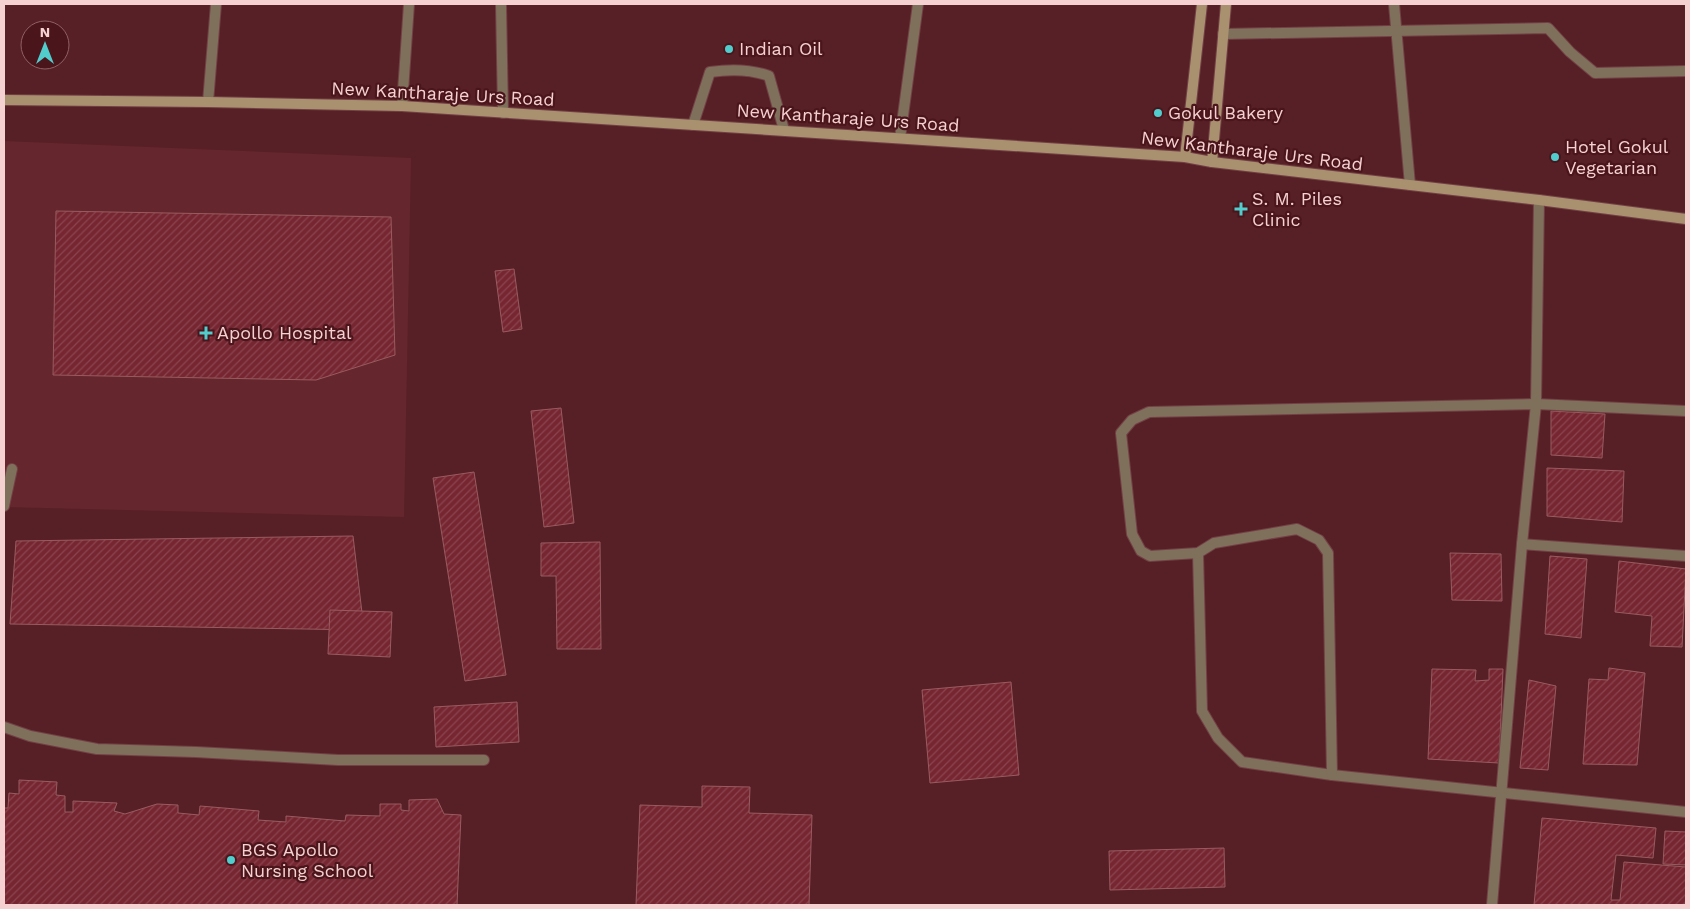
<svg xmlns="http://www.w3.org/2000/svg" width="1690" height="909" viewBox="0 0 1690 909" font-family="'Work Sans',sans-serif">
<defs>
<pattern id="building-hatch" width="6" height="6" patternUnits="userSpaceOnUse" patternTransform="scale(1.25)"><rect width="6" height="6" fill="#762631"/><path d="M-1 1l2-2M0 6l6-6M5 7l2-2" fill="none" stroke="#8a444e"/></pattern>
</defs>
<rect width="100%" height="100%" fill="#572026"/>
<path fill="#65262d" d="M4 141 411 158 404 517 4 507Z"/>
<g fill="url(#building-hatch)" stroke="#995b5f">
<path d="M56 211 391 217 395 355 316 380 53 375Z"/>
<path d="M514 269 522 329 503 332 495 271Z"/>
<path d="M561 408 574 523 544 527 531 411Z"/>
<path d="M1551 411 1605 414 1602 458 1551 455Z"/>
<path d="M1547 468 1624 471 1622 522 1547 516Z"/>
<path d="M474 472 506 675 465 681 433 478Z"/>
<path d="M353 536 364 630 10 624 16 541Z"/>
<path d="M600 542 601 649H557L556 576H541V543Z"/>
<path d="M1450 553 1501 554 1502 601 1452 600Z"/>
<path d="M1550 556 1587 559 1581 638 1545 634Z"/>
<path d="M1619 561 1686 569 1682 647 1650 646 1652 616 1615 612Z"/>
<path d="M330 610 392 612 390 657 328 654Z"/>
<path d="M1609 668 1645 673 1637 765 1583 764 1589 679 1608 680Z"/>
<path d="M1432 669 1476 670 1475 681 1489 680V669H1503L1499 763 1428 759Z"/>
<path d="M1529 680 1556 686 1548 770 1520 768Z"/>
<path d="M1011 682 1019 775 930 783 922 690Z"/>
<path d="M517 702 519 742 436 747 434 707Z"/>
<path d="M19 780 57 782 56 795 65 796V812H73V801L117 803 114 811 125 814 157 804 178 805V813L199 815 200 806 259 811 258 820 286 822V816L345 821 346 815 380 816V804H401V810L409 811V800L437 799 444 814 461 815 457 905H4V808H8L9 793 19 794Z"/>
<path d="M702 786 750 787 749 813 812 815 809 905H636L640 805 702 807Z"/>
<path d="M1542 818 1656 828 1653 858 1616 855 1611 900H1620L1624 862 1686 867V905H1534Z"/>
<path d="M1665 831 1686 832V865L1663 864Z"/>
<path d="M1224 848 1225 887 1110 890 1109 851Z"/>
</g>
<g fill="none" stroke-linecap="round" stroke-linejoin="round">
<defs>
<g id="lane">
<path d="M693 125 710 72C730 69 750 69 769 76L784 130"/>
<path d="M4 506 12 469"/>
<path d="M4 727 30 736 97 749 196 752 338 760H484"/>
</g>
<g id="street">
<path d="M501 4 503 113"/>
<path d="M1394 4 1410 185"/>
<path d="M1223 34 1548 28 1570 52 1595 73 1686 71"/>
<path d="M208 102 216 4"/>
<path d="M402 106 409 4"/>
<path d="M900 138 918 4"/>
<path d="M1522 544 1686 556"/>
<path d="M1198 553 1202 711 1218 738 1242 762 1332 775 1686 812"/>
<path d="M1332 775 1328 553 1319 540 1297 529 1214 543 1198 553 1150 556 1141 551 1132 534 1121 433 1132 420 1149 412 1536 404 1686 411"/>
<path d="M1492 905 1522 544 1536 404 1539 200"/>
</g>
<g id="secondary">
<path d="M4 100 208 102 402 106 1185 157 1212 162 1539 200 1686 219"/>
<path d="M1185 157 1202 4"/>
<path d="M1212 162 1226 4"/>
</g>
</defs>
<use href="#lane" stroke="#734045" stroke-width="12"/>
<use href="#street" stroke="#734045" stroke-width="12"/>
<use href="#secondary" stroke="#734045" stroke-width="12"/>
<use href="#lane" stroke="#7f705b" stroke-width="10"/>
<use href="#street" stroke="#7f705b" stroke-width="10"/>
<use href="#secondary" stroke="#a9916f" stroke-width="10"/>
</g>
<g fill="#52cdce" stroke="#4b151c" stroke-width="2">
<circle cx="729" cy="49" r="5"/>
<circle cx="1158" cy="113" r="5"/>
<circle cx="1555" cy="157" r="5"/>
<path d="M1238.5 201.5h5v5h5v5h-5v5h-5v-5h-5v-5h5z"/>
<path d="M203.5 325.5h5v5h5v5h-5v5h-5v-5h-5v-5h5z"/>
<circle cx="231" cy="860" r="5"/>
</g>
<g text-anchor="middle" stroke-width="4.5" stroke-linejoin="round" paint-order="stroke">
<g font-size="18" fill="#f5d1d2" stroke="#4b151c" text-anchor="start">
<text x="739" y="55">Indian Oil</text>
<text x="1168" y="119">Gokul Bakery</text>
<text x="1565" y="153">Hotel Gokul<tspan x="1565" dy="21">Vegetarian</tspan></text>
<text x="1252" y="205">S. M. Piles<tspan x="1252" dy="21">Clinic</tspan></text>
<text x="217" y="339">Apollo Hospital</text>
<text x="241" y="856">BGS Apollo<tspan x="241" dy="21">Nursing School</tspan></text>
</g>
<g font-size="18" fill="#f5d1d2" stroke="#4b151c">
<text transform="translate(443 94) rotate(3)" y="6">New Kantharaje Urs Road</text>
<text transform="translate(848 118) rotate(4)" y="6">New Kantharaje Urs Road</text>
<text transform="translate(1252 151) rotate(7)" y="6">New Kantharaje Urs Road</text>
</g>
</g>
<rect width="1690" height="909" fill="none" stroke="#f5d1d2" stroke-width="10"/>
<g transform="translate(45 45)"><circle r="24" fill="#4b151c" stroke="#8f6065"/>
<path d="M0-4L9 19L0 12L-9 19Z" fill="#52cdce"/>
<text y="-8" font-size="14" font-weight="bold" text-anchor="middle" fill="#f5d1d2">N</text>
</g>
</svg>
